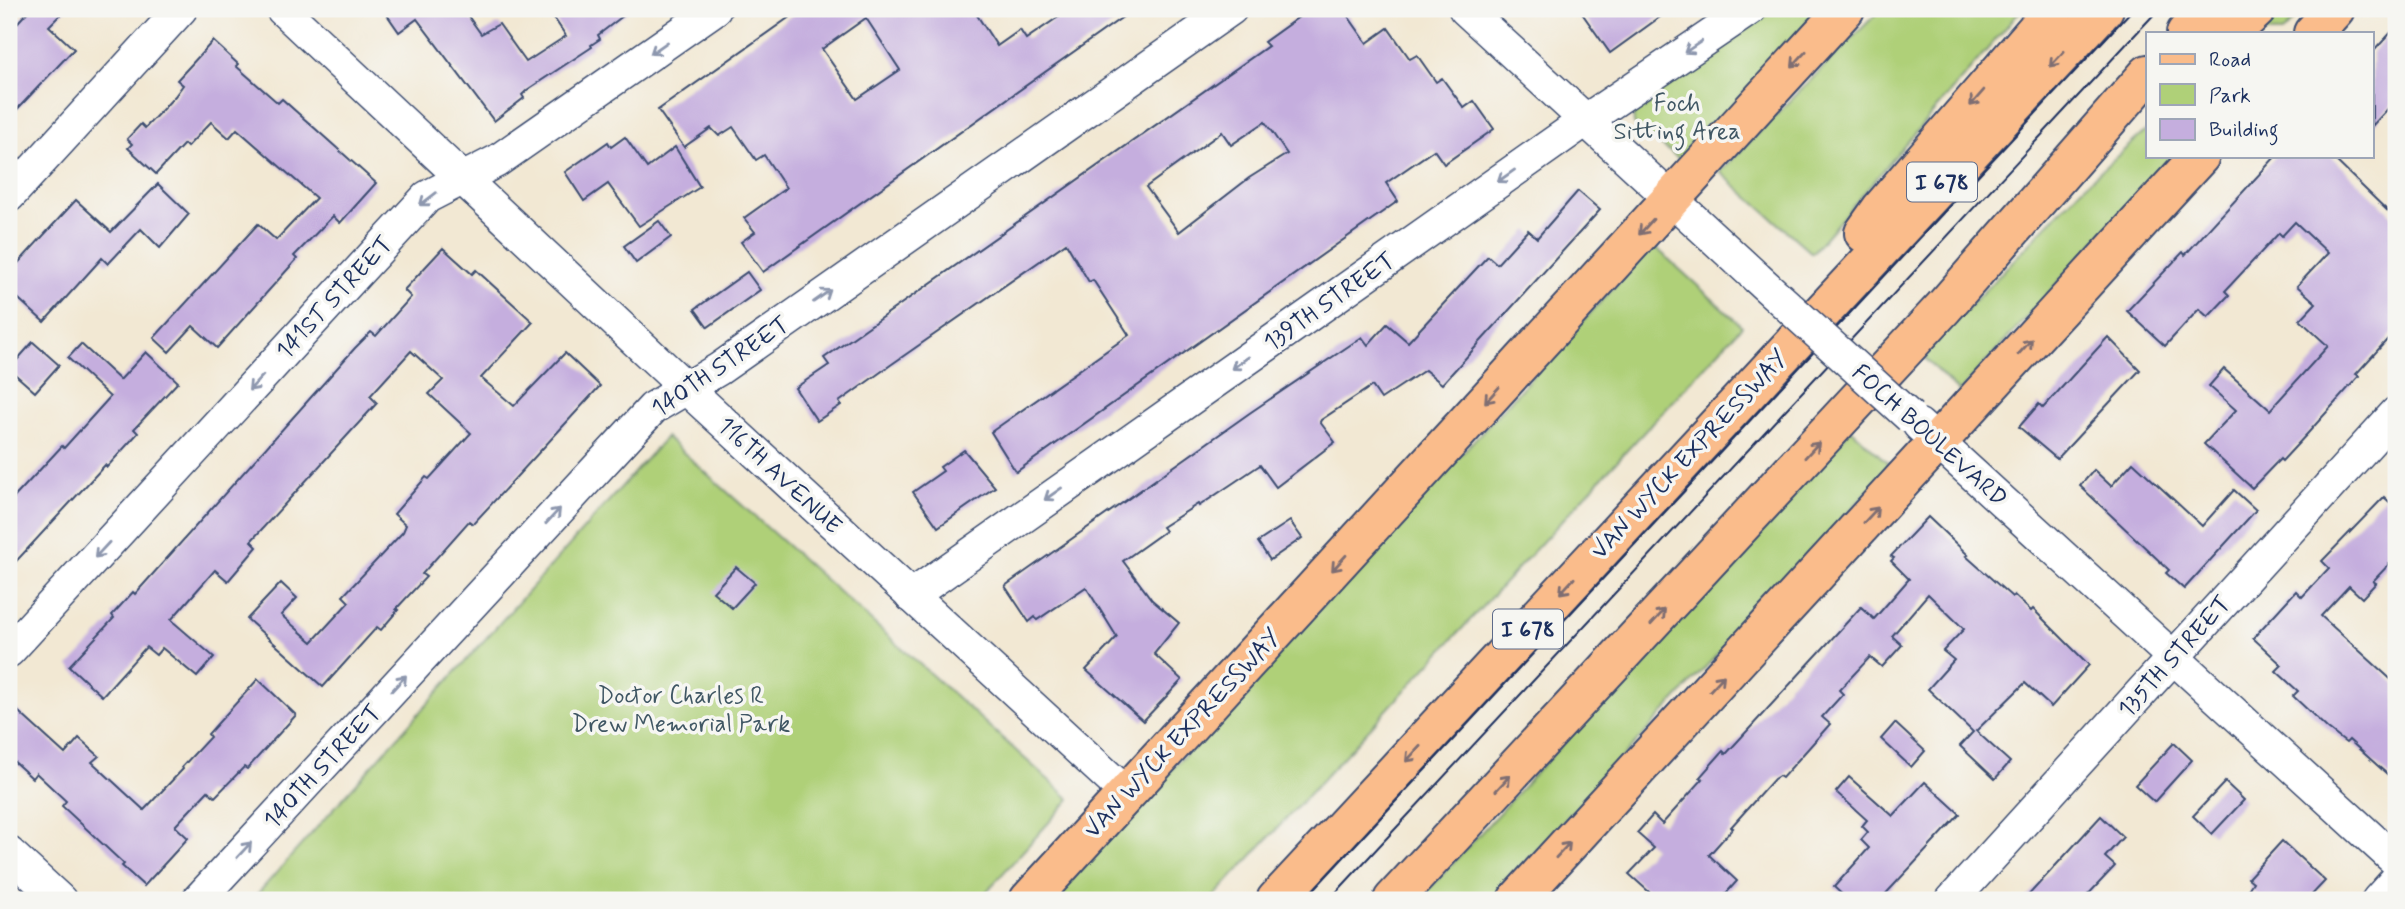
<svg xmlns="http://www.w3.org/2000/svg" width="2405" height="909" viewBox="0 0 2405 909" font-family="Mynerve,sans-serif">
<rect width="100%" height="100%" fill="#f6f6f2"/>
<filter id="ink" filterUnits="userSpaceOnUse"><feTurbulence type="fractalNoise" baseFrequency=".0143" numOctaves="2"/><feDisplacementMap in="SourceGraphic" scale="14" xChannelSelector="R" yChannelSelector="G"/><feConvolveMatrix kernelMatrix="1 2 1 2 8 2 1 2 1" color-interpolation-filters="sRGB"/></filter>
<filter id="wash" filterUnits="userSpaceOnUse"><feTurbulence type="fractalNoise" baseFrequency=".00686" numOctaves="4" result="noise"/><feDisplacementMap in="SourceGraphic" scale="28" xChannelSelector="R" yChannelSelector="G"/><feGaussianBlur stdDeviation="1.57" result="paint"/><feColorMatrix in="noise" values="0 0 0 0 0 0 0 0 0 0 0 0 0 0 0 0 0 1.4 0 .05"/><feComposite in="paint" operator="in"/></filter>
<g filter="url(#wash)">
<rect width="100%" height="100%" fill="#f2e8d3"/>
<g fill="#afd078" stroke="#65806b" stroke-width="2">
<path d="M1775 9H1822L1693 147 1678 158 1634 124 1633 111 1639 104Z"/>
<path d="M1881 9H2022L1812 253 1720 172Z"/>
<path d="M2279 9H2304L2282 33H2255Z"/>
<path d="M2148 129V156H2172L1959 392 1922 356 2088 182Z"/>
<path d="M1653 245 1742 326 1211 900H1052Z"/>
<path d="M1851 429 1891 466 1491 900H1419Z"/>
<path d="M666 437 1070 799 979 900H252Z"/>
</g>
<g id="blocks">
<g fill="#c5aede" fill-rule="evenodd">
<path d="M30 9H66L49 26 74 49 9 118V32Z"/>
<path d="M383 9H463L481 34 499 24 526 62 566 36 548 9H632L598 35 600 39 591 45 592 47 527 90 522 95 524 98 494 121 417 19 399 32Z"/>
<path d="M801 9H973L997 46 1020 30 1026 39 1070 9H1134L763 272 741 242 755 232 744 218 786 188 764 155 756 160 733 127 719 136 711 128 684 147 658 110ZM866 18 900 70 857 99 822 49Z"/>
<path d="M1310 9H1343L1367 43 1388 28 1410 59 1417 55 1436 82 1442 78 1464 108 1474 101 1494 129 1444 164 1434 150 1386 183 1398 201 1016 472 991 432 1129 335 1093 280 1089 282 1066 243 892 364 839 402 841 405 817 421 795 388 829 365 824 358 1268 46 1264 42ZM1265 122 1287 154 1249 178 1179 232 1146 187 1222 132 1231 145Z"/>
<path d="M1579 9H1671L1610 53Z"/>
<path d="M2396 27V100L2372 126V53Z"/>
<path d="M213 41 238 64 236 66 278 103 282 99 376 183 340 223 333 216 294 256 297 259 217 348 193 326 169 352 154 338 258 224 276 240 316 198 237 129 229 138 211 122 187 147 184 144 156 174 128 148 132 144 127 139 141 124 145 128 175 96 183 85 177 80Z"/>
<path d="M625 137 647 168 675 147 700 187 639 226 608 184 584 201 565 172 608 142 611 147Z"/>
<path d="M2276 156H2331L2396 219V330L2356 374 2359 376 2308 433 2282 461 2280 459 2252 488 2204 444 2236 410 2209 386 2224 369 2270 410 2328 346 2300 320 2316 303 2297 286 2328 253 2295 222 2282 236 2279 233 2225 291 2229 295 2208 317 2199 309 2165 346 2127 311 2183 252 2185 255Z"/>
<path d="M158 184 189 214 160 248 141 229 108 264 102 258 44 322 9 290V273L76 200 111 232Z"/>
<path d="M1578 191 1600 210 1442 384 1425 370 1381 399 1372 386 1321 420 1320 422 1335 442 1276 487 1260 465 1199 506 1198 504 1162 527 1165 531 1123 561 1152 600 1179 623 1154 654 1182 680 1143 721 1086 670 1117 637 1086 587 1037 620 1035 617 1029 622 1005 586 1251 412 1362 337 1368 345 1387 324 1408 342 1488 256 1497 264 1528 230 1537 238Z"/>
<path d="M659 221 671 237 636 263 624 246Z"/>
<path d="M443 248 472 274 476 270 533 322 481 378 514 406 565 353 600 386 473 524 469 521 422 574 426 577 396 609 398 610 381 630 377 627 323 687 247 619 281 583 297 598 281 615 312 642 349 602 343 596 403 532 406 525 394 514 426 477 429 479 471 433 429 394 443 380 411 351 370 396 377 403 251 541 257 547 228 581 215 570 171 620 214 657 197 677 162 648 156 655 146 647 102 696 69 666 114 618 112 615 133 592 135 594 355 348 371 332 376 336 411 297 404 290Z"/>
<path d="M747 272 760 290 708 327 695 309Z"/>
<path d="M2108 337 2140 370 2057 459 2019 427 2039 404 2043 408Z"/>
<path d="M33 342 59 365 35 392 9 369Z"/>
<path d="M81 344 120 380 146 352 178 382 134 429 138 433 107 467 105 465 9 569V503L62 446 64 448 110 397 68 358Z"/>
<path d="M964 450 995 487 938 527 913 492 943 471 940 467Z"/>
<path d="M2133 462 2202 526 2234 490 2256 510 2184 589 2166 573 2169 570 2080 486 2094 470 2111 486Z"/>
<path d="M2384 497 2396 508V557L2373 581 2376 583 2362 598 2349 586 2321 616 2396 684V782L2349 740 2346 743 2328 729 2293 696 2298 691 2276 671 2282 665 2253 638 2296 591 2302 597 2329 568 2322 561Z"/>
<path d="M1928 517 1968 555 1966 556 2012 597 2014 595 2031 611 2033 609 2089 665 2051 707 2025 683 1976 731 2010 762 1995 779 1960 746 1973 732 1928 689 1954 660 1943 651 1964 629 1928 594 1892 636 1902 645 1882 667 1870 657 1839 690 1843 694 1822 717 1830 724 1782 778 1779 776 1774 779 1731 827 1733 828 1709 855 1737 881 1720 900H1658L1629 874 1654 848 1637 833 1653 815 1662 824 1703 779 1700 777 1723 751 1726 754 1861 607 1874 619 1909 579 1891 561 1894 558 1891 556Z"/>
<path d="M1290 521 1302 538 1270 560 1258 542Z"/>
<path d="M736 567 755 583 732 608 713 592Z"/>
<path d="M258 679 296 715 247 769 244 767 215 797 208 791 175 826 188 838 144 886 122 866 124 864 62 806 66 801 36 773 32 778 9 757V703L65 754 79 738 99 756 92 762 144 810 183 769 182 767 210 737 208 734Z"/>
<path d="M1895 723 1925 751 1911 767 1881 739Z"/>
<path d="M2174 743 2192 760 2154 802 2135 785Z"/>
<path d="M1849 777 1893 816 1925 782 1960 814 1880 900H1848L1834 887 1869 848 1861 840 1868 832 1862 826 1867 820 1836 792Z"/>
<path d="M2225 782 2244 800 2212 834 2193 816Z"/>
<path d="M2101 816 2123 837 2105 857 2115 866 2083 900H2024Z"/>
<path d="M2282 841 2325 881 2307 900H2263L2249 888 2253 882 2248 878Z"/>
</g>
</g>
</g>
<g filter="url(#ink)">
<use href="#blocks" fill-opacity="0" stroke="#3b4b70" stroke-width="2"/>
<g fill="none" stroke-linecap="round" stroke-linejoin="round">
<defs>
<g id="minor">
<path d="M282 9 686 388 1127 794"/>
<path d="M1465 9 1757 278"/>
<path d="M9 196 181 9"/>
<path d="M1919 425 2396 861"/>
<path d="M911 596 1586 120 1750 9"/>
<path d="M9 651 427 197 497 161 715 9"/>
<path d="M9 853 60 900"/>
<path d="M198 900 653 408 719 369 1231 9"/>
<path d="M1952 900 2396 413"/>
<path d="M2378 900 2396 880"/>
</g>
<g id="major">
<path d="M2313 33 2335 9"/>
<path d="M1029 900 1845 9"/>
<path d="M1517 900 2200 156"/>
</g>
<g id="highway">
<path d="M2186 33 2208 9"/>
<path d="M2231 33 2257 9"/>
<path d="M1864 233 1881 209 2054 9"/>
<path d="M1276 900 2104 9"/>
<path d="M1393 900 1944 307 2148 74"/>
</g>
</defs>
<use href="#minor" stroke="#3b4b70" stroke-width="35"/>
<use href="#major" stroke="#3b4b70" stroke-width="42"/>
<use href="#highway" stroke="#3b4b70" stroke-width="42"/>
<use href="#minor" stroke="#fff" stroke-width="32"/>
<use href="#major" stroke="#fabc8b" stroke-width="38"/>
<use href="#highway" stroke="#fabc8b" stroke-width="38"/>
<g stroke="#1b2f5e" stroke-width="2">
<path d="M1304 900 2133 9"/>
<path d="M1329 900 2159 9"/>
</g>
<defs>
<path id="minor-bridge" d="M1757 278 1910 417"/>
</defs>
<use href="#minor-bridge" stroke="#3b4b70" stroke-width="35" stroke-linecap="butt"/>
<use href="#minor-bridge" stroke="#fff" stroke-width="32"/>
</g>
<defs><path id="oneway-shaft" d="M-6 0H5M1.5-3L5.5 0L1.5 3" fill="none" stroke-width="1.6" stroke-linecap="round" stroke-linejoin="round" transform="scale(1.75)"/></defs>
<g stroke="#8d97ae">
<use href="#oneway-shaft" transform="translate(1693 47) rotate(146)"/>
<use href="#oneway-shaft" transform="translate(659 48) rotate(145)"/>
<use href="#oneway-shaft" transform="translate(1506 176) rotate(145)"/>
<use href="#oneway-shaft" transform="translate(428 199) rotate(143)"/>
<use href="#oneway-shaft" transform="translate(822 296) rotate(-35)"/>
<use href="#oneway-shaft" transform="translate(1240 363) rotate(145)"/>
<use href="#oneway-shaft" transform="translate(256 383) rotate(133)"/>
<use href="#oneway-shaft" transform="translate(1053 494) rotate(145)"/>
<use href="#oneway-shaft" transform="translate(553 516) rotate(-47)"/>
<use href="#oneway-shaft" transform="translate(102 550) rotate(133)"/>
<use href="#oneway-shaft" transform="translate(399 683) rotate(-47)"/>
<use href="#oneway-shaft" transform="translate(244 850) rotate(-47)"/>
</g>
<g stroke="#7f6e72">
<use href="#oneway-shaft" transform="translate(1799 59) rotate(133)"/>
<use href="#oneway-shaft" transform="translate(2057 59) rotate(133)"/>
<use href="#oneway-shaft" transform="translate(1977 98) rotate(131)"/>
<use href="#oneway-shaft" transform="translate(1646 227) rotate(132)"/>
<use href="#oneway-shaft" transform="translate(2025 347) rotate(-48)"/>
<use href="#oneway-shaft" transform="translate(1492 395) rotate(132)"/>
<use href="#oneway-shaft" transform="translate(1812 450) rotate(-47)"/>
<use href="#oneway-shaft" transform="translate(1871 515) rotate(-47)"/>
<use href="#oneway-shaft" transform="translate(1339 563) rotate(132)"/>
<use href="#oneway-shaft" transform="translate(1567 586) rotate(133)"/>
<use href="#oneway-shaft" transform="translate(1658 617) rotate(-47)"/>
<use href="#oneway-shaft" transform="translate(1717 683) rotate(-47)"/>
<use href="#oneway-shaft" transform="translate(1413 754) rotate(133)"/>
<use href="#oneway-shaft" transform="translate(1503 783) rotate(-47)"/>
<use href="#oneway-shaft" transform="translate(1563 850) rotate(-47)"/>
</g>
</g>
<g text-anchor="middle" stroke-width="7" stroke-linejoin="round" paint-order="stroke">
<g fill="#f6f6f2" stroke="#5d6b8a" stroke-width="2">
<rect x="1907" y="162.5" width="70" height="39" rx="5"/>
<rect x="1493" y="609.5" width="70" height="39" rx="5"/>
</g>
<g font-size="23" font-weight="bold" fill="#1b2f5e">
<text x="1942" y="190">I 678</text>
<text x="1528" y="637">I 678</text>
</g>
<g font-size="24" fill="#405764" stroke="#f6f6f2">
<text x="1677" y="111">Foch<tspan x="1677" dy="28">Sitting Area</tspan></text>
<text x="681" y="703">Doctor Charles R<tspan x="681" dy="28">Drew Memorial Park</tspan></text>
</g>
<g font-size="24" fill="#1b2f5e" stroke="#f6f6f2">
<text transform="translate(334 297) rotate(-47)" y="8">141ST STREET</text>
<text transform="translate(1329 301) rotate(-35)" y="8">139TH STREET</text>
<text transform="translate(720 366) rotate(-34)" y="8">140TH STREET</text>
<text transform="translate(1930 435) rotate(42)" y="8">FOCH BOULEVARD</text>
<text transform="translate(1689 454) rotate(-47)" y="8">VAN WYCK EXPRESSWAY</text>
<text transform="translate(780 475) rotate(43)" y="8">116TH AVENUE</text>
<text transform="translate(2174 656) rotate(-48)" y="8">135TH STREET</text>
<text transform="translate(1182 733) rotate(-47)" y="8">VAN WYCK EXPRESSWAY</text>
<text transform="translate(322 766) rotate(-47)" y="8">140TH STREET</text>
</g>
</g>
<rect width="2405" height="909" fill="none" stroke="#f6f6f2" stroke-width="35"/>
<rect x="2146" y="32" width="228" height="126" fill="#f6f6f2" stroke="#9ea6b7" stroke-width="2"/>
<rect x="2160" y="54" width="35" height="10" fill="#fabc8b" stroke="#9ea6b7" stroke-width="2"/>
<text x="2209" y="66" font-size="21" fill="#1b2f5e">Road</text>
<rect x="2160" y="84" width="35" height="21" fill="#afd078" stroke="#9ea6b7" stroke-width="2"/>
<text x="2209" y="102" font-size="21" fill="#1b2f5e">Park</text>
<rect x="2160" y="119" width="35" height="21" fill="#c5aede" stroke="#9ea6b7" stroke-width="2"/>
<text x="2209" y="136" font-size="21" fill="#1b2f5e">Building</text>
</svg>
